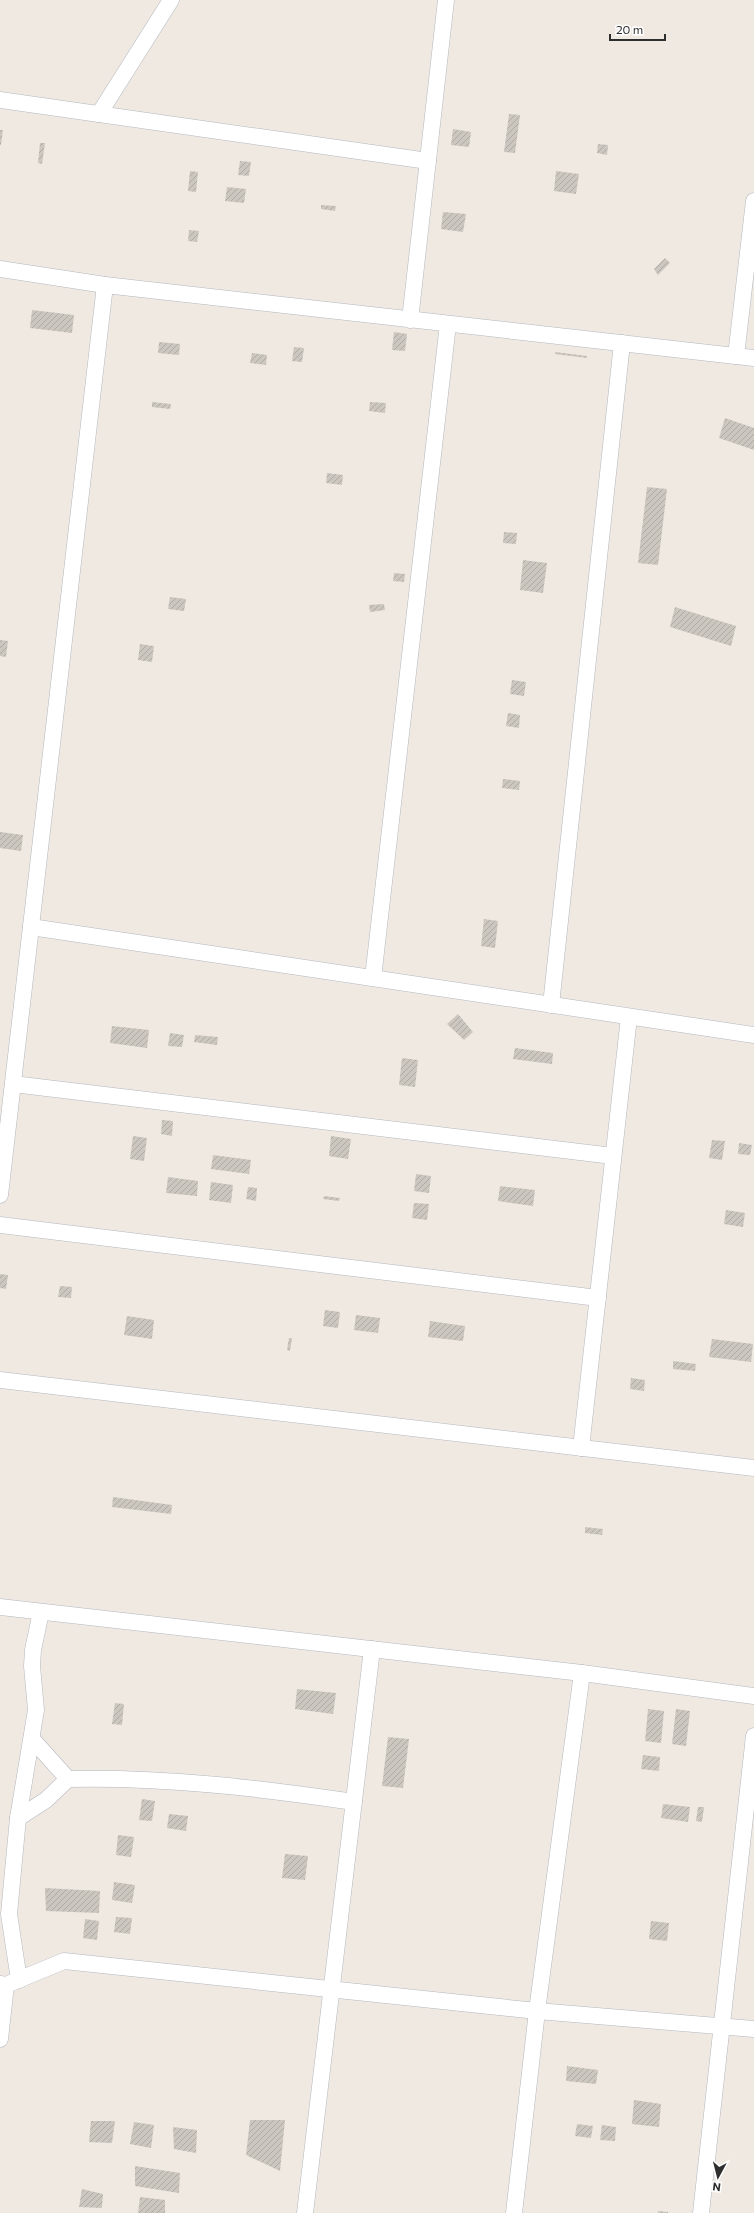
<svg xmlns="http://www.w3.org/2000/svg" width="754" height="2213" viewBox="0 0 754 2213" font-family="Commissioner,sans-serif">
<defs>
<pattern id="building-hatch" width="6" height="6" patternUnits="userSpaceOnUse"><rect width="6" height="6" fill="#cbc7bf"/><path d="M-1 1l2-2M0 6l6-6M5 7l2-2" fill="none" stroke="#afaba4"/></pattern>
</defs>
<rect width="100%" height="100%" fill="#efe9e1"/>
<g fill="url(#building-hatch)">
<path d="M509 114 520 115 515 153 504 152Z"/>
<path d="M453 129 471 132 469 147 451 145Z"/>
<path d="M0 130H3L1 145H0Z"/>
<path d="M40 143H45L42 164 38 163Z"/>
<path d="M598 144 608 145 607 155 597 153Z"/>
<path d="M240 161 251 162 249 176 238 175Z"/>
<path d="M190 171 198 172 196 192 188 191Z"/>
<path d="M556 171 579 174 576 194 554 191Z"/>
<path d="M227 187 246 189 244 203 225 201Z"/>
<path d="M321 205 336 206 335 211 321 209Z"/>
<path d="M443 212 466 214 463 232 441 229Z"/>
<path d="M189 230 199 231 197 242 188 241Z"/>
<path d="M665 258 670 263 658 275 654 269Z"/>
<path d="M32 310 74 315 72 333 30 328Z"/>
<path d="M394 332 407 334 405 351 392 350Z"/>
<path d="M159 342 180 344 179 355 158 353Z"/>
<path d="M294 347 304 348 302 362 292 361Z"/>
<path d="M555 352 587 356V358L555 354Z"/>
<path d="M252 353 267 355 266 365 250 363Z"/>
<path d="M152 402 171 404 170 409 152 407Z"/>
<path d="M370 402 386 403 385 413 369 411Z"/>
<path d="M725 418 754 428V450L719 438Z"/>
<path d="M327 473 343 475 342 485 326 483Z"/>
<path d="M647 487 667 489 658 565 638 563Z"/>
<path d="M504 532 517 533 516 544 503 543Z"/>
<path d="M523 560 547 563 543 593 520 590Z"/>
<path d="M394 573 405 574 404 582 393 581Z"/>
<path d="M170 597 186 599 184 611 168 609Z"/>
<path d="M384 604 385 610 370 612 369 605Z"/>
<path d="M675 607 736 626 731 646 670 627Z"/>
<path d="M0 640 8 641 6 657 0 656Z"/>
<path d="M140 644 154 646 152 662 138 660Z"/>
<path d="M512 680 526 682 524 696 510 694Z"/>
<path d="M508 713 520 715 519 728 506 726Z"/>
<path d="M503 779 520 781 519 790 502 788Z"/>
<path d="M0 832 23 835 21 851 0 848Z"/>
<path d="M484 919 498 921 495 948 481 946Z"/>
<path d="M458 1014 473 1032 464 1040 447 1024Z"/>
<path d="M112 1026 149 1030 147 1048 110 1043Z"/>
<path d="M170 1033 184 1035 182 1047 168 1046Z"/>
<path d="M195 1035 218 1037 217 1045 194 1042Z"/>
<path d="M515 1048 553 1053 552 1064 513 1059Z"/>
<path d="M402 1058 418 1060 415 1087 399 1085Z"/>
<path d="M162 1120 173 1121 172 1136 161 1134Z"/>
<path d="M133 1136 147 1138 144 1161 130 1159Z"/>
<path d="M331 1136 351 1139 348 1159 329 1156Z"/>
<path d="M712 1140 725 1141 722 1160 709 1158Z"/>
<path d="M739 1143 752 1145 750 1155 738 1154Z"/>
<path d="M213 1155 251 1160 249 1174 211 1169Z"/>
<path d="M416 1174 431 1176 429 1193 414 1191Z"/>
<path d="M168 1177 198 1181 197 1196 166 1193Z"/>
<path d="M211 1182 233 1185 231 1203 209 1200Z"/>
<path d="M500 1186 535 1190 533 1206 498 1201Z"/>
<path d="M248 1187 257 1188 256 1201 246 1199Z"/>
<path d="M324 1196 340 1198 339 1201 323 1199Z"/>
<path d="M414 1203 429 1204 427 1220 412 1218Z"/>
<path d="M726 1210 745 1213 743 1227 724 1224Z"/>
<path d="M0 1274 8 1275 6 1289 0 1288Z"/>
<path d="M60 1286 72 1287 71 1298 58 1297Z"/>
<path d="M325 1310 340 1312 338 1328 323 1326Z"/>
<path d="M356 1315 380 1318 378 1333 354 1330Z"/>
<path d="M127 1316 154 1320 152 1339 124 1335Z"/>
<path d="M430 1321 465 1326 463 1341 428 1337Z"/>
<path d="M289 1338H292L290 1351 287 1350Z"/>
<path d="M712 1339 753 1344 751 1362 709 1357Z"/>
<path d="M673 1361 696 1364 695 1371 673 1369Z"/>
<path d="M631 1378 645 1380 644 1391 630 1389Z"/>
<path d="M113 1497 172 1505 171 1514 112 1507Z"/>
<path d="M585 1527 603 1529 602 1535 585 1533Z"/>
<path d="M297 1689 336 1693 333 1714 295 1709Z"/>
<path d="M115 1703 124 1704 122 1725 112 1724Z"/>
<path d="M648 1709 664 1711 661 1743 645 1741Z"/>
<path d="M676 1709 690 1711 686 1746 672 1744Z"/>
<path d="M388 1737 409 1739 403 1788 382 1786Z"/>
<path d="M643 1755 660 1757 659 1771 641 1769Z"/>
<path d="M142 1799 155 1801 152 1821 139 1820Z"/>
<path d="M663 1804 690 1807 688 1822 661 1818Z"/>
<path d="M698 1807H704L702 1822 696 1821Z"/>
<path d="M169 1814 188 1816 186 1831 167 1828Z"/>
<path d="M118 1835 134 1837 131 1857 116 1855Z"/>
<path d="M285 1854 308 1856 305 1880 282 1878Z"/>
<path d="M114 1882 135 1885 132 1903 112 1900Z"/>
<path d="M45 1888 100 1891 99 1913 46 1911Z"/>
<path d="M116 1917 132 1918 130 1934 114 1932Z"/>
<path d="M85 1919 99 1921 97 1940 83 1938Z"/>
<path d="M651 1921 669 1923 667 1941 649 1939Z"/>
<path d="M567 2066 598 2070 596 2084 566 2081Z"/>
<path d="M634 2100 661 2104 659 2127 632 2124Z"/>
<path d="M250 2120H285L280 2171 246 2155Z"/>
<path d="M91 2121H115L112 2143 89 2142Z"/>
<path d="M134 2122 154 2125 151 2148 130 2144Z"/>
<path d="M577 2124 593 2126 591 2138 575 2136Z"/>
<path d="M602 2125 616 2127 615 2141 600 2140Z"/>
<path d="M173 2127 197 2130 196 2153 174 2149Z"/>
<path d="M135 2166 180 2173 179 2193 135 2186Z"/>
<path d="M82 2189 103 2194 102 2208 79 2207Z"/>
<path d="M140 2197 165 2200V2213H138Z"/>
<path d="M658 2211 668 2212V2213H658Z"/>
</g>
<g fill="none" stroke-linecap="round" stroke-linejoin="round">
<defs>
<g id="minor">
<path d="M0 100 428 161"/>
<path d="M99 114 171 0"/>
<path d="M0 269 105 285 754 358"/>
<path d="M410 320 446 0"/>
<path d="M736 356 754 201"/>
<path d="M31 927 754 1035"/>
<path d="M373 978 448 324"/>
<path d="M551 1005 622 343"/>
<path d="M13 1084 613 1156"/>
<path d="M0 1195 105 285"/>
<path d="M0 1225 598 1298"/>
<path d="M0 1380 754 1468"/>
<path d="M581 1448 629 1017"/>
<path d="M0 1607 582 1673 754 1696"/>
<path d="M32 1739 68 1779"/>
<path d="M18 1818 36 1710 32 1666 33 1650 41 1612"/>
<path d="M19 1980 9 1914 18 1818 46 1800 68 1779C166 1777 258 1788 354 1802"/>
<path d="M0 1984 6 1985 64 1961 537 2011 754 2029"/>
<path d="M0 2039 6 1985"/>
<path d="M305 2213 372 1649"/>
<path d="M514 2213 537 2011 582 1673"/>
<path d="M701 2213 754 1736"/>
</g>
</defs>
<use href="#minor" stroke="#b4b7c1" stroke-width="17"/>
<use href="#minor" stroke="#fff" stroke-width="16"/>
</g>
<g transform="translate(718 2177) rotate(187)" stroke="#ffffff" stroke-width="3" paint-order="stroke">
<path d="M0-3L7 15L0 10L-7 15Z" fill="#2e2e2e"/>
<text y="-6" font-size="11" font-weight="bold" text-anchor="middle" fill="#2e2e2e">N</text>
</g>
<path d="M610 34v6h55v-6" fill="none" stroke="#2e2e2e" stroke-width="2"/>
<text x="616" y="34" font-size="12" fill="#2e2e2e" stroke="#ffffff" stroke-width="3" paint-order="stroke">20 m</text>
</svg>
